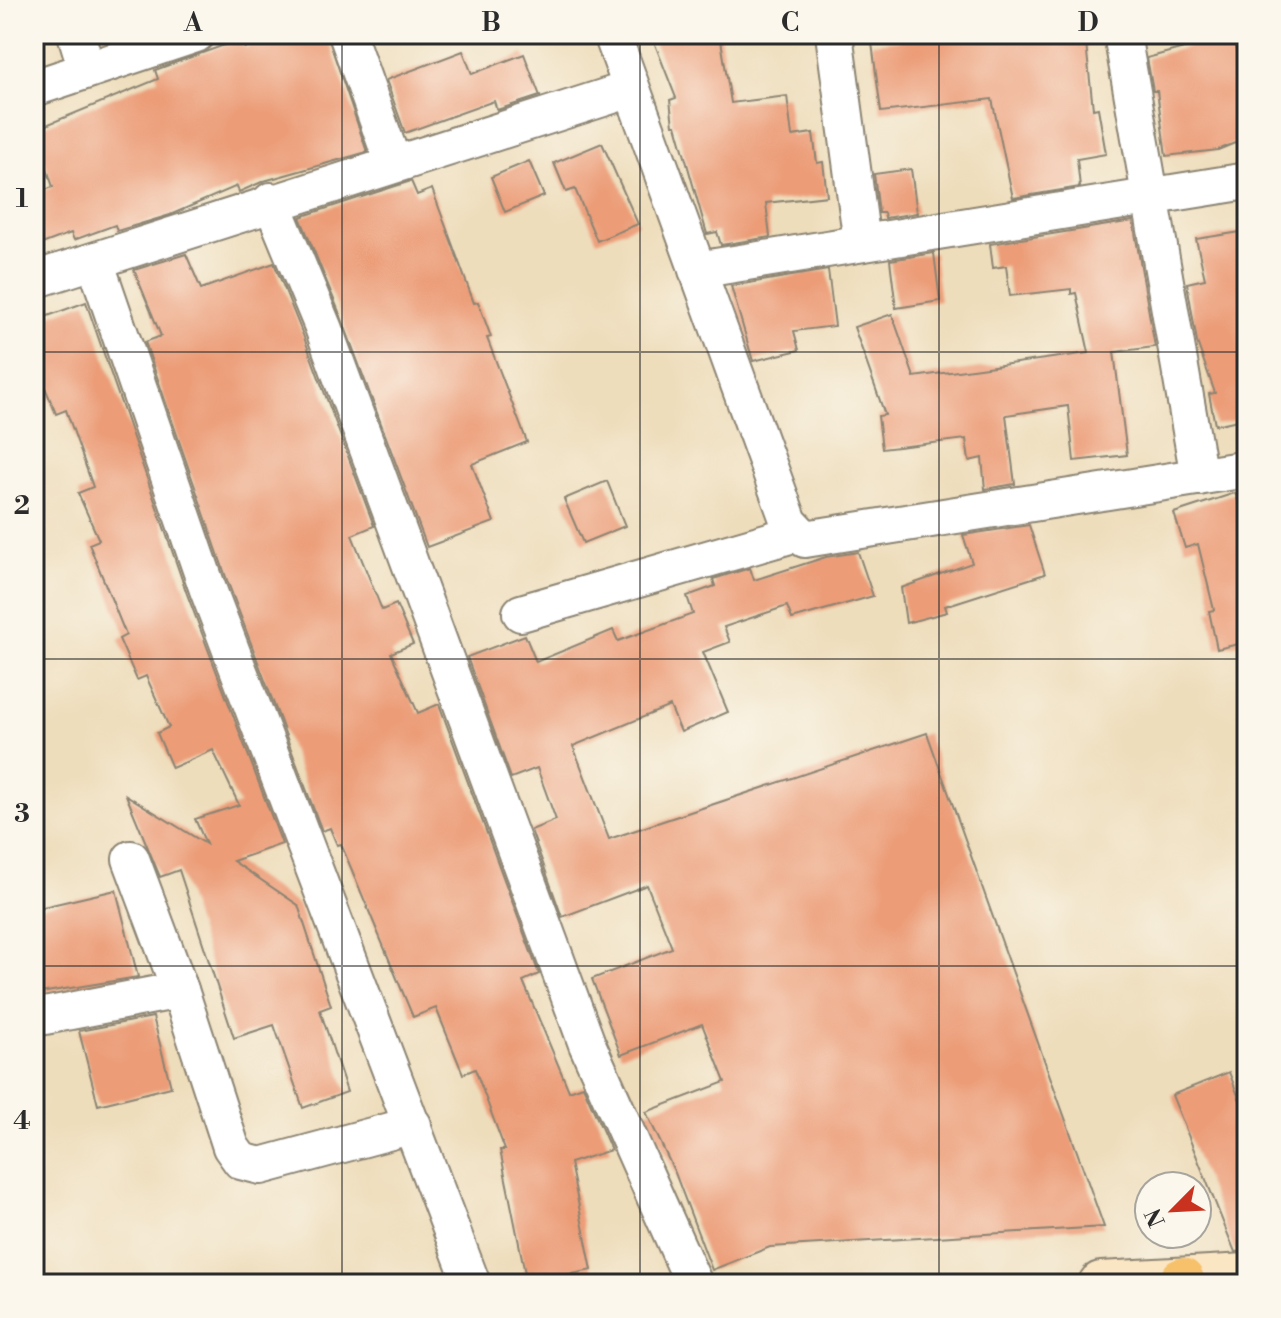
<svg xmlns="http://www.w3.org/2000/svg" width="1281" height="1318" viewBox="0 0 1281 1318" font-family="'Libre Bodoni',serif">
<rect width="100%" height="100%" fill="#fbf7ec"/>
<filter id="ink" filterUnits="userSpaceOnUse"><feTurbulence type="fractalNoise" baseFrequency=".0125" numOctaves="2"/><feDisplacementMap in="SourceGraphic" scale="16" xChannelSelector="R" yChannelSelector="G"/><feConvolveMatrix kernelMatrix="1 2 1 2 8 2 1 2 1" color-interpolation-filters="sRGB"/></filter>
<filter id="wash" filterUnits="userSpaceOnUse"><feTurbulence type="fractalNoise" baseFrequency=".006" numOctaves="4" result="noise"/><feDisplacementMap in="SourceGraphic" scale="32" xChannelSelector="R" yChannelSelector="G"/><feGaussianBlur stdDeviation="1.8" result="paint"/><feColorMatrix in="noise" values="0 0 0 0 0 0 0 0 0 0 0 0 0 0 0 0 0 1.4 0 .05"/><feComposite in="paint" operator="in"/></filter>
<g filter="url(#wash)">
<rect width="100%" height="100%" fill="#edb"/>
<g id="blocks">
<g fill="#ec9d78">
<path d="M280 34H327L367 152 264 181 239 192 237 186 170 215 117 231 115 225 74 240 71 233 34 247V194L53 187 34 130 158 79 155 70 241 39 245 48Z"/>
<path d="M651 34H720L731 103 787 96 792 136 813 133 817 163 823 162 827 196 766 203 770 237 721 245 717 232 707 234 676 125H673L670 100 676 98Z"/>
<path d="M950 34H1085L1093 109 1098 108 1106 154 1077 159 1080 187 1013 198 992 99 881 112 872 43Z"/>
<path d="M1232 35 1247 91V138L1218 150 1166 156 1157 91H1153L1147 58Z"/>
<path d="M463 51 472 74 524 54 540 96 497 110 494 101 405 133 386 80Z"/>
<path d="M602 143 638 224 597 241 575 189 566 192 554 163Z"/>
<path d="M529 161 544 196 505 212 491 177Z"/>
<path d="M911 169 917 213 885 218 884 213H879L874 174Z"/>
<path d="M411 181 417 195 432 189 474 303 478 302 491 337 487 338 527 442 472 464 494 522 427 547 342 319 300 217Z"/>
<path d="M1133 221 1155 347 1114 352 1127 455 1074 461 1068 406 1006 415 1015 484 985 489 982 458 969 461 966 439 882 449 878 416 885 415 854 327 892 314 914 377 1089 353 1076 293 1071 294V289L1010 296 1006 266 993 268 990 244Z"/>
<path d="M1247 231V418L1215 425 1209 394 1215 393 1197 342 1187 283 1205 279 1196 239Z"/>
<path d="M934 253 940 301 896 308 890 260Z"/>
<path d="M186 254 201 289 274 263 303 335 374 526 352 535 382 610 396 604 413 644 391 653 418 713 439 704 539 974 523 981 569 1091 583 1086 611 1150 570 1163 592 1270 527 1283 500 1150H505L475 1069 463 1074 436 1008 413 1017 341 844 337 845 330 828 322 831 227 580 145 342 161 336 134 270Z"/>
<path d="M828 270 835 326 794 331 799 350 753 361 731 286Z"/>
<path d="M86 302 187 594 282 844 233 861 298 905 331 1006 320 1010 347 1092 303 1108 274 1025 234 1038 179 870 160 877 126 795 206 844 195 819 239 805 213 750 172 768 157 733 169 727 146 676 137 680 119 639 126 635 89 544 99 540 78 493 93 487 66 410 56 414 34 361V321Z"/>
<path d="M607 481 625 526 583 543 564 499Z"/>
<path d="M1235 493 1247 526V642L1217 649 1209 611 1214 610 1198 544 1185 548 1174 513Z"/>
<path d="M1029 525 1045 574 945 606 947 612 906 623 901 588 972 563 963 535Z"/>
<path d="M858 552 873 596 792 619 787 606 724 627 730 642 703 652 728 712 681 732 670 706 573 746 609 839 927 733 1104 1227 770 1247 712 1270 675 1173 646 1112 725 1082 702 1024 621 1055 592 979 672 948 647 885 562 917 531 830 556 820 537 768 511 778 467 657 525 635 536 662 613 630 618 641 693 614 687 596 715 586 713 579 750 568 754 580 826 557Z"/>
<path d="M116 890 138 977 34 994V909Z"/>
<path d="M153 1017 171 1087 98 1105 79 1031Z"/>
<path d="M1229 1072 1247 1119V1251L1235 1252 1172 1095Z"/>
</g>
</g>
</g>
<g filter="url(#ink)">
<use href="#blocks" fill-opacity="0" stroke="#8c8473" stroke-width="2"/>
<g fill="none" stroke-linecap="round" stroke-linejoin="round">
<defs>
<g id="street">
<path d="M76 34 87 70"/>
<path d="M347 34 393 163"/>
<path d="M612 34 789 522 805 539 1247 469"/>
<path d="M834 34 862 243"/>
<path d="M1122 34 1199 477"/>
<path d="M34 88 196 34"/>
<path d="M271 201 323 327 587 1044 694 1284"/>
<path d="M95 261 207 587 472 1284"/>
<path d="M697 270 1247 181"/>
<path d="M34 280 631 89"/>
<path d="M521 613 797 533"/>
<path d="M131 859 180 990 231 1147 241 1161 261 1166 413 1125"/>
<path d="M34 1018 180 990"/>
</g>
<path id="secondary" d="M1101 1284 1247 1276"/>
<path id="highway" d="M1182 1280V1284"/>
</defs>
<use href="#street" stroke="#8c8473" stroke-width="40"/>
<use href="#secondary" stroke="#8c8473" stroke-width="48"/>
<use href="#highway" stroke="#8c8473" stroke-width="48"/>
<use href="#street" stroke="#fff" stroke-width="36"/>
<use href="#secondary" stroke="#fbe6c4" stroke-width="44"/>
<use href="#highway" stroke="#f6c16b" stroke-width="44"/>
</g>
</g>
<path fill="none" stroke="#2b2b2b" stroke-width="2" stroke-opacity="0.55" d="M342 34V1284M640 34V1284M939 34V1284M34 352H1247M34 659H1247M34 966H1247"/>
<rect width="1281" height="1318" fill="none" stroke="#fbf7ec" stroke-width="88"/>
<g transform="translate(1173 1210) rotate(246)"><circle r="38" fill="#fbf7ec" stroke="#a8a59f" stroke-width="2"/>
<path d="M0-6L14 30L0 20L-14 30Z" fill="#c8321e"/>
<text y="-12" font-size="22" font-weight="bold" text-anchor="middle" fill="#2b2b2b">N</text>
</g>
<rect x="44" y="44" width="1193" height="1230" fill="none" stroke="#2b2b2b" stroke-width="3"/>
<g font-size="26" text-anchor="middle" font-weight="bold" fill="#2b2b2b">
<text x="193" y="31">A</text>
<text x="491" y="31">B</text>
<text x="790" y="31">C</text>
<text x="1088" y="31">D</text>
<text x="22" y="207">1</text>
<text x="22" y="514">2</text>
<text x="22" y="822">3</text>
<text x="22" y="1129">4</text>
</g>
</svg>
